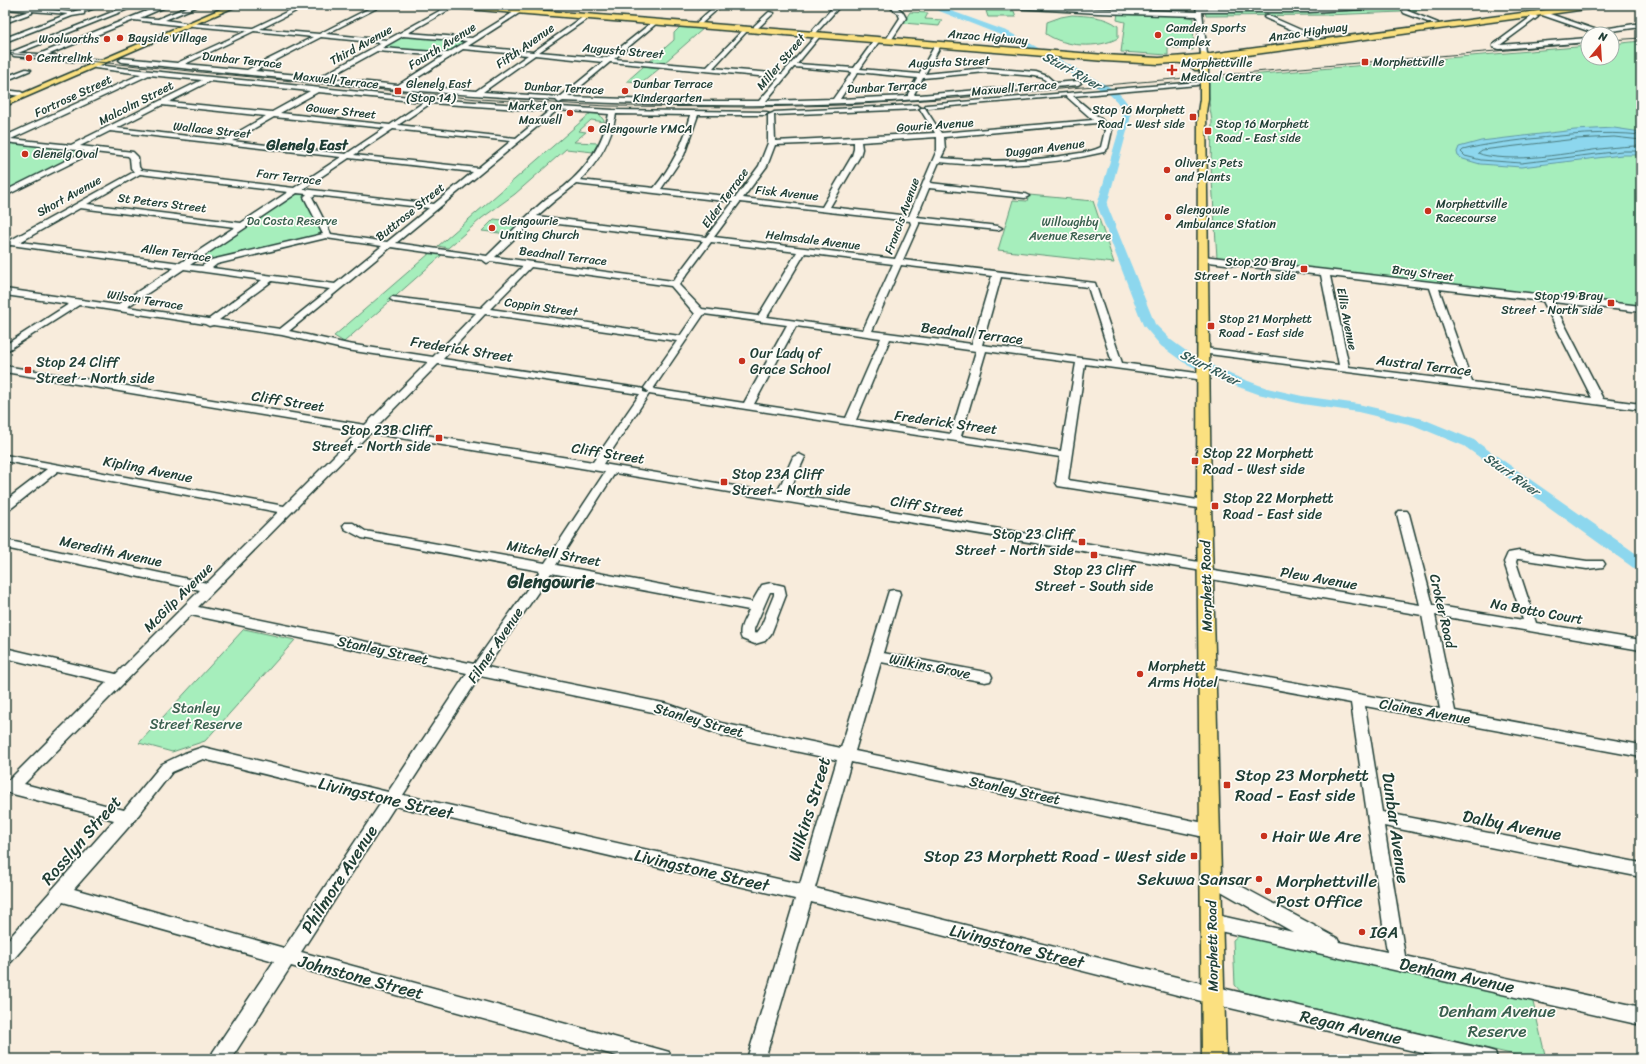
<svg xmlns="http://www.w3.org/2000/svg" width="1646" height="1064" viewBox="0 0 1646 1064" font-family="Sriracha,sans-serif">
<rect width="100%" height="100%" fill="#f8ecdc"/>
<filter id="ink" filterUnits="userSpaceOnUse"><feTurbulence type="fractalNoise" baseFrequency=".025" numOctaves="2"/><feDisplacementMap in="SourceGraphic" scale="8" xChannelSelector="R" yChannelSelector="G"/><feConvolveMatrix kernelMatrix="1 2 1 2 8 2 1 2 1" color-interpolation-filters="sRGB"/></filter>
<g filter="url(#ink)">
<g fill="#a6eebc" stroke="#629678">
<path d="M1421 5H1466L1408 11 1406 7Z"/>
<path d="M1392 7 1401 9 1402 12 1326 15 1206 16 1205 11Z"/>
<path d="M986 11H1014L1016 17H988Z"/>
<path d="M910 12 928 13 925 19 942 20 939 26 903 23Z"/>
<path d="M1118 13 1180 15 1194 18 1193 50 1168 47V55L1121 52 1125 22 1117 20Z"/>
<path d="M1072 15C1087 16 1105 16 1118 26V38C1098 49 1065 47 1046 34L1047 22 1061 17Z"/>
<path d="M681 26 704 28 664 63 649 62 674 40V33Z"/>
<path d="M404 35 468 41 446 54 380 48Z"/>
<path d="M1641 41V306L1217 258 1211 165 1212 121 1209 102 1208 82 1214 78 1588 46V58H1612V44Z"/>
<path d="M644 66 660 68 643 82 627 81Z"/>
<path d="M591 113 599 114 605 122 591 120 579 131 586 132 574 142 598 143 593 152 566 149 515 194 482 218 448 248 438 246Z"/>
<path d="M5 142 84 151 5 191Z"/>
<path d="M295 194H302L305 197 323 231 310 239 213 261 200 262 196 261Z"/>
<path d="M1029 195 1093 201 1114 263 998 250 1013 200 1027 201Z"/>
<path d="M494 219 520 222 508 234 482 231Z"/>
<path d="M430 253 442 255 344 342 334 336Z"/>
<path d="M244 629 295 640 205 741 172 752 139 743Z"/>
<path d="M1239 935 1532 998 1546 1059H1533L1241 992 1235 985 1233 940Z"/>
</g>
<path fill="#8dd7ee" stroke="#6199a4" d="M1614 128 1641 132V155H1622L1521 167 1480 164 1463 159 1458 156 1457 152 1459 147 1481 141 1575 130Z"/>
<g fill="none" stroke-linecap="round" stroke-linejoin="round">
<g stroke="#4b7b7e" stroke-width="1">
<path d="M1641 135C1602 131 1569 135 1530 139 1507 142 1485 144 1463 150L1461 152 1465 156 1481 160 1521 163 1622 151H1641"/>
<path d="M1641 140 1614 137 1576 139 1482 150 1478 153C1484 156 1490 156 1496 157 1544 162 1593 146 1641 146"/>
</g>
<path fill="#8dd7ee" fill-rule="evenodd" d="M924 5H935L1009 32 1115 90C1125 99 1132 106 1130 120L1107 205 1155 324 1171 340 1193 356 1232 375 1267 388 1302 396 1358 404 1423 419 1474 440 1641 557V571L1635 569 1464 446 1413 425 1358 412 1302 404 1258 394 1222 381 1183 362 1161 346 1143 325 1097 205 1122 120C1123 107 1118 102 1109 94L1003 36Z"/>
<defs>
<g id="minor">
<path d="M5 5 72 12 94 5H102L84 12V14L72 16 5 42V38L68 14 32 11V13L5 23V19L29 11 5 9Z"/>
<path d="M130 5H138L18 53 39 54 162 5H170L140 18 158 19 192 5H200L165 20 185 23V26L134 20 47 55 103 60 106 62 105 63 98 65 121 68 430 99 548 107 551 110H555V112L396 243 487 256C507 237 525 217 546 199 552 195 558 191 564 187 588 167 603 144 609 114L557 110V108L559 107 613 110 767 112 768 113 765 115H698L684 155 661 189 736 197 759 166 768 143V115L773 113 774 112 917 105 920 107 917 109 774 115 775 141 935 133 920 109 921 108H925L941 133 1093 120 1066 96 928 108 925 106 926 105 1199 82 1200 83 1197 85 1073 96 1102 120 1112 130 1108 148 1104 152C1049 165 995 168 939 162L930 183 1025 194 1029 196 1025 198 929 188 917 217 998 226 1002 228 998 230 919 222V224L903 260 1095 283 1122 363 1204 374 1209 377 1204 380 1085 364 1068 480 1204 501 1208 502 1210 505 1208 508 1204 509 1058 486 1056 483 1060 457 649 394 603 464 777 493 793 457 799 454 805 457 788 494 1205 563 1209 564 1211 567 1208 570 1420 605 1397 514 1399 511H1407L1409 514 1433 605 1523 620 1504 562 1508 553 1519 551 1587 561H1603L1605 564 1603 567 1587 569 1519 559H1517L1516 562 1536 623 1641 640V650L1435 615 1455 711 1641 745V757L1365 706 1382 812 1641 863V877L1384 826 1405 956 1641 1007V1025L1206 928 1204 922 1206 916 1212 914 1293 932 1205 882 1203 877 1205 872 1211 870 1337 938 1339 942 1387 952 1351 703 1208 677 1203 676 1201 672 1203 668 1208 667 1440 709 1422 615 1205 578 1201 577 1199 574 1202 571 615 473 556 565 752 602 762 585 771 583 784 586 786 595 771 634 765 641 755 644 742 639C737 630 745 619 749 610L551 573 487 667 668 704 721 723 841 748 888 594 889 591 894 590 899 591 900 594 883 653 985 672 990 673 992 677 990 681 985 682 881 662 855 751 1209 824 1215 826 1217 831 1215 836 1209 838 851 762 815 888 1213 986 1488 1050 1495 1052 1497 1059H1448L1213 1004 811 902 765 1059H747L795 899 395 806 301 952 662 1050 669 1052 671 1059H628L291 966 231 1059H211L213 1052 274 961 63 902 11 962 5 964V943L114 820 5 792V780H9L107 682 5 658V648L116 674 200 590 5 548V540L207 583 278 512 58 471 9 510 5 511V501L47 469 5 461V455L284 506 359 431 5 372V366L365 425 428 362 347 350 282 335 213 325 209 326 205 324 79 305 5 352V345L69 304 5 295V289L117 305 174 268 11 245 5 246V242L9 241 134 172 131 168 130 158 128 156 94 152 5 196V191L85 151 5 142V136L141 74 95 68 92 66 93 63 14 56 9 53ZM149 75 202 80 71 145 11 139ZM210 81 310 91 272 112 169 102ZM318 92 424 102 390 125 280 113ZM431 103 548 111H549L516 138 398 125ZM162 105 266 116 224 140 117 128ZM616 114 691 115C684 142 672 166 654 188L580 180C599 161 611 141 616 114ZM274 117 385 128 346 154 232 141ZM1097 123 1105 130 1101 147C1093 151 1082 153 1074 154 1030 162 986 162 941 158L945 150 944 137ZM393 129 511 141 478 168 354 155ZM110 131 341 157 294 188 141 170 139 167 138 157 133 152 80 146ZM937 137V150L909 216 830 207 860 156 862 149 861 142ZM854 142V149L852 156 822 207 743 198 767 166 775 145ZM349 158 473 172 434 204 303 189ZM140 174 288 192 241 223 87 204ZM576 184 733 202 706 237 537 216 553 202ZM297 193 307 194 304 197 323 234 211 260 202 266 190 265ZM315 195 429 208 387 242 331 234 312 197ZM740 202 910 221 911 224 895 259 714 237ZM80 208 235 227 180 263 20 242ZM533 221 703 241 673 281 495 257ZM326 238 382 246 335 284 212 268 217 264ZM711 242 797 252 758 316 702 309 679 285ZM391 247 483 260 487 263 491 261 523 266 481 308 392 297 390 299 395 302 476 313 433 357 348 344 289 331ZM805 253 893 264 863 330 767 317ZM901 265 992 276 972 344 872 331ZM531 267 671 286 695 314 680 336 490 309ZM184 269 262 280 209 319 127 307ZM1001 277 1088 287 1112 362 982 345ZM272 281 330 289 280 329 219 320ZM485 314 677 341 644 388 648 391 647 393 643 392V389L639 388 443 359ZM704 314 787 325 744 403 653 389ZM796 326 881 338 846 418 754 404ZM890 339 976 351 951 434 856 420ZM986 351 1076 363 1061 451 961 436ZM438 364 639 394H640L593 462 376 427ZM370 433 605 472 545 563 365 531 353 523H345L343 526 345 529 362 538 540 571 474 664 198 607ZM770 592H774V595L760 629 756 634 754 633V629ZM191 615 467 673 388 792 203 747 185 753 162 764 124 810 24 784ZM480 676 667 715 720 735 837 760 800 884 403 795ZM203 759 381 803 284 948 74 889 133 822 172 772Z"/>
<path d="M301 5H308L260 29 319 34 376 5H383L326 34 387 40 450 5H454V7L408 33 472 38 519 9 521 10V12L468 46 533 52 586 15 589 17 588 18 539 52 607 58 655 20 658 22 657 23 614 59 707 67 746 27 748 28V30L713 68 782 74 818 33 821 35 797 64 854 68 875 39 877 38 880 40 860 69 919 74 935 45 938 43 941 45 925 74 986 68 1036 72 1047 76 1055 83 1078 81 1081 83 1078 85C1016 90 953 97 891 101 782 107 672 106 563 101L559 103 556 100C411 93 267 76 122 62L119 60 122 58 177 63 247 31 192 26 189 24 190 23 253 28ZM254 31 313 37 247 70 185 64ZM403 36 467 41 448 53 382 48ZM321 37 382 43 320 77 255 71ZM463 49 528 55 476 91 406 85ZM377 51 443 56 398 85 328 78ZM535 55 603 62 560 97 483 92ZM610 62 779 78 759 101H684L568 97ZM794 67 852 72 833 99 766 101ZM858 72 917 78 908 94V96L840 99ZM986 72 1035 76 1043 78 1049 84 920 95H915L914 94 923 78Z"/>
<path d="M716 5H722L701 24H697V22Z"/>
<path d="M835 5H841L816 33H812V31Z"/>
<path d="M893 5H899L898 8 902 11 906 18 892 39 890 40 887 38 900 18 898 13 892 9Z"/>
<path d="M995 5 1197 12 1196 7 1199 5 1202 8H1309L1414 5 1405 7 1408 11 1438 23 1433 24 1404 13 1400 7 1309 12H1202L1207 54 1204 56 1201 54 1197 16 1098 13 998 7Z"/>
<path d="M1541 11 1597 30 1641 23V27L1604 32 1606 34H1597L1539 14 1538 13Z"/>
<path d="M769 12 774 13 758 28H754V26Z"/>
<path d="M1530 13 1538 17 1500 45 1588 38V42L1499 49 1493 47V45L1531 17 1527 15Z"/>
<path d="M1267 15 1319 38 1320 39 1315 40 1265 18 1264 17Z"/>
<path d="M26 69 31 70 5 81V77Z"/>
<path d="M5 90 21 92 24 94 21 96 5 94Z"/>
<path d="M1203 256 1641 306V312L1553 302 1603 399 1641 404V410L1201 353 1199 351 1204 348 1339 365 1321 275 1200 261 1199 259 1200 257ZM1330 276 1430 288 1462 381 1349 367ZM1439 289 1543 301 1592 398 1472 382Z"/>
</g>
<g id="major">
<path d="M230 5H239L5 106V101Z"/>
<path d="M1201 52H1204L1208 54V99L1206 112 1211 505 1226 1059H1202L1197 505 1198 112 1200 99V70H1195L1188 64 1173 62 1172 60C1180 54 1193 61 1200 66Z"/>
</g>
<path id="highway" d="M438 5H472L1105 55 1159 58 1211 54 1583 5H1605L1601 7 1211 60 1159 64 1105 61 442 7Z"/>
</defs>
<use href="#minor" stroke="#1f3d34" stroke-width="3"/>
<use href="#major" stroke="#1f3d34" stroke-width="3"/>
<use href="#highway" stroke="#1f3d34" stroke-width="3"/>
<use href="#minor" fill="#fdfcf7" fill-rule="evenodd"/>
<use href="#major" fill="#fbe080" fill-rule="evenodd"/>
<use href="#highway" fill="#fbe080" fill-rule="evenodd"/>
<g stroke="#1f3d34" stroke-width="1">
<path d="M1612 40 1641 38"/>
<path d="M5 53 478 99 607 106 753 107 844 105 956 98 1588 43"/>
</g>
</g>
</g>
<g fill="#c8321e" stroke="#fdfcf7" stroke-width="1.5">
<circle cx="1158" cy="35" r="4"/>
<circle cx="120" cy="38" r="4"/>
<circle cx="107" cy="39" r="4"/>
<circle cx="29" cy="58" r="4"/>
<rect x="1361" y="58" width="8" height="8" rx="2"/>
<path d="M1170 64h4v4h4v4h-4v4h-4v-4h-4v-4h4z"/>
<rect x="394" y="87" width="8" height="8" rx="2"/>
<circle cx="625" cy="91" r="4"/>
<circle cx="570" cy="113" r="4"/>
<rect x="1189" y="113" width="8" height="8" rx="2"/>
<circle cx="591" cy="129" r="4"/>
<rect x="1204" y="127" width="8" height="8" rx="2"/>
<circle cx="25" cy="154" r="4"/>
<circle cx="1167" cy="170" r="4"/>
<circle cx="1428" cy="211" r="4"/>
<circle cx="1168" cy="217" r="4"/>
<circle cx="492" cy="228" r="4"/>
<rect x="1300" y="265" width="8" height="8" rx="2"/>
<rect x="1607" y="299" width="8" height="8" rx="2"/>
<rect x="1207" y="322" width="8" height="8" rx="2"/>
<circle cx="742" cy="361" r="4"/>
<rect x="24" y="366" width="8" height="8" rx="2"/>
<rect x="435" y="434" width="8" height="8" rx="2"/>
<rect x="1191" y="457" width="8" height="8" rx="2"/>
<rect x="720" y="478" width="8" height="8" rx="2"/>
<rect x="1211" y="502" width="8" height="8" rx="2"/>
<rect x="1078" y="538" width="8" height="8" rx="2"/>
<rect x="1090" y="551" width="8" height="8" rx="2"/>
<circle cx="1140" cy="674" r="4"/>
<rect x="1223" y="781" width="8" height="8" rx="2"/>
<circle cx="1264" cy="836" r="4"/>
<rect x="1190" y="852" width="8" height="8" rx="2"/>
<circle cx="1259" cy="879" r="4"/>
<circle cx="1268" cy="891" r="4"/>
<circle cx="1362" cy="932" r="4"/>
</g>
<g text-anchor="middle" stroke-width="3.5" stroke-linejoin="round" paint-order="stroke">
<g font-size="12" fill="#1f3d34" stroke="#fdfcf7" text-anchor="start">
<text x="1166" y="32">Camden Sports<tspan x="1166" dy="14">Complex</tspan></text>
<text x="128" y="42">Bayside Village</text>
<text x="99" y="43" text-anchor="end">Woolworths</text>
<text x="37" y="62">Centrelink</text>
<text x="1373" y="66">Morphettville</text>
<text x="1181" y="67">Morphettville<tspan x="1181" dy="14">Medical Centre</tspan></text>
<text x="406" y="88">Glenelg East<tspan x="406" dy="14">(Stop 14)</tspan></text>
<text x="633" y="88">Dunbar Terrace<tspan x="633" dy="14">Kindergarten</tspan></text>
<text x="562" y="110" text-anchor="end">Market on<tspan x="562" dy="14">Maxwell</tspan></text>
<text x="1185" y="114" text-anchor="end">Stop 16 Morphett<tspan x="1185" dy="14">Road - West side</tspan></text>
<text x="1216" y="128">Stop 16 Morphett<tspan x="1216" dy="14">Road - East side</tspan></text>
<text x="599" y="133">Glengowrie YMCA</text>
<text x="33" y="158">Glenelg Oval</text>
<text x="1175" y="167">Oliver's Pets<tspan x="1175" dy="14">and Plants</tspan></text>
<text x="1436" y="208">Morphettville<tspan x="1436" dy="14">Racecourse</tspan></text>
<text x="1176" y="214">Glengowie<tspan x="1176" dy="14">Ambulance Station</tspan></text>
<text x="500" y="225">Glengowrie<tspan x="500" dy="14">Uniting Church</tspan></text>
<text x="1296" y="266" text-anchor="end">Stop 20 Bray<tspan x="1296" dy="14">Street - North side</tspan></text>
<text x="1603" y="300" text-anchor="end">Stop 19 Bray<tspan x="1603" dy="14">Street - North side</tspan></text>
<text x="1219" y="323">Stop 21 Morphett<tspan x="1219" dy="14">Road - East side</tspan></text>
</g>
<g font-size="12" fill="#1f3d34" stroke="#fdfcf7">
<text transform="translate(1308 32) rotate(-8)" y="4">Anzac Highway</text>
<text transform="translate(988 37) rotate(5)" y="4">Anzac Highway</text>
<text transform="translate(361 45) rotate(-29)" y="4">Third Avenue</text>
<text transform="translate(442 46) rotate(-32)" y="4">Fourth Avenue</text>
<text transform="translate(525 46) rotate(-35)" y="4">Fifth Avenue</text>
<text transform="translate(623 51) rotate(5)" y="4">Augusta Street</text>
<text transform="translate(242 60) rotate(6)" y="4">Dunbar Terrace</text>
<text transform="translate(781 62) rotate(-50)" y="4">Miller Street</text>
<text transform="translate(949 62) rotate(-2)" y="4">Augusta Street</text>
<text transform="translate(336 80) rotate(6)" y="4">Maxwell Terrace</text>
<text transform="translate(887 87) rotate(-3)" y="4">Dunbar Terrace</text>
<text transform="translate(564 88) rotate(3)" y="4">Dunbar Terrace</text>
<text transform="translate(1014 88) rotate(-5)" y="4">Maxwell Terrace</text>
<text transform="translate(73 96) rotate(-25)" y="4">Fortrose Street</text>
<text transform="translate(136 103) rotate(-27)" y="4">Malcolm Street</text>
<text transform="translate(341 111) rotate(6)" y="4">Gower Street</text>
<text transform="translate(935 125) rotate(-4)" y="4">Gowrie Avenue</text>
<text transform="translate(212 130) rotate(6)" y="4">Wallace Street</text>
<text transform="translate(1045 148) rotate(-7)" y="4">Duggan Avenue</text>
<text transform="translate(289 177) rotate(7)" y="4">Farr Terrace</text>
<text transform="translate(787 193) rotate(6)" y="4">Fisk Avenue</text>
<text transform="translate(69 196) rotate(-29)" y="4">Short Avenue</text>
<text transform="translate(725 198) rotate(-54)" y="4">Elder Terrace</text>
<text transform="translate(162 203) rotate(7)" y="4">St Peters Street</text>
<text transform="translate(410 212) rotate(-39)" y="4">Buttrose Street</text>
<text transform="translate(902 216) rotate(-70)" y="4">Francis Avenue</text>
<text transform="translate(813 240) rotate(7)" y="4">Helmsdale Avenue</text>
<text transform="translate(176 253) rotate(8)" y="4">Allen Terrace</text>
<text transform="translate(563 256) rotate(7)" y="4">Beadnall Terrace</text>
<text transform="translate(1423 273) rotate(7)" y="4">Bray Street</text>
<text transform="translate(145 300) rotate(9)" y="4">Wilson Terrace</text>
<text transform="translate(541 307) rotate(8)" y="4">Coppin Street</text>
<text transform="translate(1347 319) rotate(79)" y="4">Ellis Avenue</text>
</g>
<g font-size="12" fill="#3a604f" stroke="#fdfcf7">
<text x="292" y="225">Da Costa Reserve</text>
<text x="1070" y="226">Willoughby<tspan x="1070" dy="14">Avenue Reserve</tspan></text>
</g>
<g font-size="13" font-style="italic" fill="#355c59" stroke="#fdfcf7">
<text transform="translate(1072 70) rotate(29)" y="5">Sturt River</text>
<text transform="translate(1210 367) rotate(27)" y="5">Sturt River</text>
<text transform="translate(1512 474) rotate(35)" y="5">Sturt River</text>
</g>
<g font-size="14" fill="#1f3d34" stroke="#fdfcf7">
<text transform="translate(972 333) rotate(7)" y="5">Beadnall Terrace</text>
<text transform="translate(462 349) rotate(9)" y="5">Frederick Street</text>
<text transform="translate(1424 365) rotate(7)" y="5">Austral Terrace</text>
<text transform="translate(288 401) rotate(9)" y="5">Cliff Street</text>
<text transform="translate(946 422) rotate(8)" y="5">Frederick Street</text>
<text transform="translate(608 453) rotate(9)" y="5">Cliff Street</text>
<text transform="translate(148 469) rotate(11)" y="5">Kipling Avenue</text>
<text transform="translate(927 506) rotate(9)" y="5">Cliff Street</text>
<text transform="translate(111 551) rotate(12)" y="5">Meredith Avenue</text>
<text transform="translate(554 553) rotate(10)" y="5">Mitchell Street</text>
<text transform="translate(1319 578) rotate(10)" y="5">Plew Avenue</text>
<text transform="translate(1206 586) rotate(-91)" y="5">Morphett Road</text>
<text transform="translate(178 597) rotate(-45)" y="5">McGilp Avenue</text>
<text transform="translate(1443 611) rotate(77)" y="5">Croker Road</text>
<text transform="translate(1537 611) rotate(10)" y="5">Na Botto Court</text>
<text transform="translate(495 645) rotate(-56)" y="5">Filmer Avenue</text>
<text transform="translate(383 650) rotate(12)" y="5">Stanley Street</text>
<text transform="translate(930 666) rotate(11)" y="5">Wilkins Grove</text>
<text transform="translate(1425 711) rotate(10)" y="5">Claines Avenue</text>
<text transform="translate(699 720) rotate(16)" y="5">Stanley Street</text>
<text transform="translate(1015 790) rotate(12)" y="5">Stanley Street</text>
<text transform="translate(1212 946) rotate(-91)" y="5">Morphett Road</text>
</g>
<g font-size="14" fill="#1f3d34" stroke="#fdfcf7" text-anchor="start">
<text x="750" y="358">Our Lady of<tspan x="750" dy="16">Grace School</tspan></text>
<text x="36" y="367">Stop 24 Cliff<tspan x="36" dy="16">Street - North side</tspan></text>
<text x="431" y="435" text-anchor="end">Stop 23B Cliff<tspan x="431" dy="16">Street - North side</tspan></text>
<text x="1203" y="458">Stop 22 Morphett<tspan x="1203" dy="16">Road - West side</tspan></text>
<text x="732" y="479">Stop 23A Cliff<tspan x="732" dy="16">Street - North side</tspan></text>
<text x="1223" y="503">Stop 22 Morphett<tspan x="1223" dy="16">Road - East side</tspan></text>
<text x="1074" y="539" text-anchor="end">Stop 23 Cliff<tspan x="1074" dy="16">Street - North side</tspan></text>
<text x="1094" y="575" text-anchor="middle">Stop 23 Cliff<tspan x="1094" dy="16">Street - South side</tspan></text>
<text x="1148" y="671">Morphett<tspan x="1148" dy="16">Arms Hotel</tspan></text>
</g>
<g font-size="14" fill="#3a604f" stroke="#fdfcf7">
<text x="196" y="713">Stanley<tspan x="196" dy="16">Street Reserve</tspan></text>
</g>
<g font-size="15" font-weight="bold" fill="#1f3d34" stroke="#fdfcf7">
<text x="307" y="150">Glenelg East</text>
</g>
<g font-size="17" fill="#1f3d34" stroke="#fdfcf7" text-anchor="start">
<text x="1235" y="781">Stop 23 Morphett<tspan x="1235" dy="20">Road - East side</tspan></text>
<text x="1272" y="842">Hair We Are</text>
<text x="1186" y="862" text-anchor="end">Stop 23 Morphett Road - West side</text>
<text x="1251" y="885" text-anchor="end">Sekuwa Sansar</text>
<text x="1276" y="887">Morphettville<tspan x="1276" dy="20">Post Office</tspan></text>
<text x="1370" y="938">IGA</text>
</g>
<g font-size="17" fill="#1f3d34" stroke="#fdfcf7">
<text transform="translate(386 798) rotate(13)" y="6">Livingstone Street</text>
<text transform="translate(809 809) rotate(-73)" y="6">Wilkins Street</text>
<text transform="translate(1512 825) rotate(11)" y="6">Dalby Avenue</text>
<text transform="translate(1396 828) rotate(82)" y="6">Dunbar Avenue</text>
<text transform="translate(81 840) rotate(-49)" y="6">Rosslyn Street</text>
<text transform="translate(702 870) rotate(13)" y="6">Livingstone Street</text>
<text transform="translate(339 879) rotate(-57)" y="6">Philmore Avenue</text>
<text transform="translate(1017 946) rotate(14)" y="6">Livingstone Street</text>
<text transform="translate(1457 975) rotate(12)" y="6">Denham Avenue</text>
<text transform="translate(361 977) rotate(15)" y="6">Johnstone Street</text>
<text transform="translate(1351 1027) rotate(13)" y="6">Regan Avenue</text>
</g>
<g font-size="17" fill="#3a604f" stroke="#fdfcf7">
<text x="1497" y="1017">Denham Avenue<tspan x="1497" dy="20">Reserve</tspan></text>
</g>
<g font-size="18" font-weight="bold" fill="#1f3d34" stroke="#fdfcf7">
<text x="551" y="588">Glengowrie</text>
</g>
</g>
<rect width="1646" height="1064" fill="none" stroke="#fdfcf7" stroke-width="20"/>
<rect x="10" y="10" width="1626" height="1044" fill="none" stroke="#1f3d34" stroke-width="1.5" filter="url(#ink)"/>
<g transform="translate(1600 46) rotate(18)"><circle r="19" fill="#fdfcf7" stroke="#a4b0a9"/>
<path d="M0-3L7 15L0 10L-7 15Z" fill="#c8321e"/>
<text y="-6" font-size="11" font-weight="bold" text-anchor="middle" fill="#1f3d34">N</text>
</g>
</svg>
